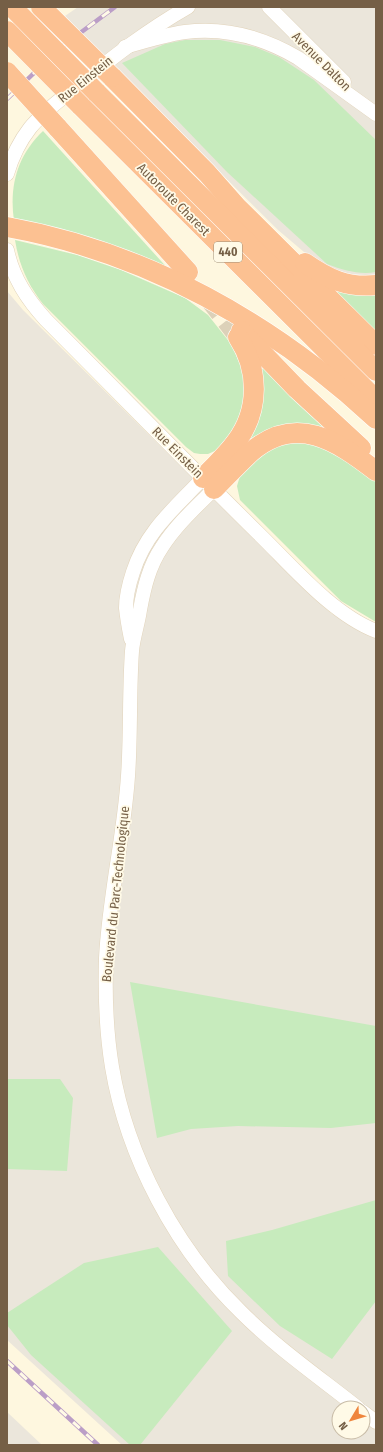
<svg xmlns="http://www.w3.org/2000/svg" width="383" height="1452" viewBox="0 0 383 1452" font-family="'Fira Sans Condensed',sans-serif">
<rect width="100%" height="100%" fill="#fef7df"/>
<g fill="#ebe6db" fill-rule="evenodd">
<path d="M78 7H376V279L354 280 317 263 278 230 120 73 65 16Z"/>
<path d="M7 291 23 310 313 597 331 613 353 627 376 637V1445H122L7 1340ZM339 1408H363V1432H339Z"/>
<path d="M7 1412 42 1445H7Z"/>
</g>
<g fill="#c7ebbd">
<path d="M185 40H220L255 47 279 57 314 80 376 140V272C359 275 343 270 327 264L227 172 122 63 165 44Z"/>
<path d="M43 131 171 272 14 221C9 186 17 156 43 131Z"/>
<path d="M15 240 77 255 121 270 185 298 208 315 231 344 245 375V406L235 431 217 450 208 454H200L194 453 186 447 43 304C28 285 19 265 15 240Z"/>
<path d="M330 288 376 291V334Z"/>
<path d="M264 368 324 426 321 431 261 438 247 442 260 370Z"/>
<path d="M302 441 332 449 376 481V622L341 601 240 500 237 486 240 476 264 452 275 446Z"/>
<path d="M130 982 376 1026V1123L331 1128 238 1126 191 1129 157 1138Z"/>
<path d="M7 1079H60L73 1098 67 1171 7 1169Z"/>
<path d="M376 1200V1301L332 1359 280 1326 228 1276 226 1241 272 1230Z"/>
<path d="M158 1247 232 1331 140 1445H130L31 1355 7 1325V1313L84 1263Z"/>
</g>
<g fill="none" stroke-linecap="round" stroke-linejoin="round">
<path stroke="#dcd1b9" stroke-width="20" stroke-dasharray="20 10" stroke-linecap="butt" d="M208 297 236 333"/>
<defs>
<g id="minor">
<path d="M269 7 344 82"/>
<path d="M125 47C145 41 164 35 185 32 225 27 264 38 298 58L376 114"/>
<path d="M7 174C12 157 19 142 30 128 43 112 60 100 76 87 113 57 146 31 188 7"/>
<path d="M7 250C13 278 27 299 46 320 117 391 187 463 258 533 292 566 332 614 376 631"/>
<path d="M214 489C196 507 176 525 162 547 149 566 144 588 140 610 138 624 133 638 132 651 129 693 131 735 128 776 124 837 109 897 106 958 105 994 106 1031 112 1067 127 1157 176 1249 241 1312 277 1348 319 1377 358 1408"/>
<path d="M131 639C129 629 127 618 126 608 126 596 129 584 133 572 146 531 175 508 203 478"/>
<path d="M363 1412 376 1422"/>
</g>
<g id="highway">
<path d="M112 77 207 173 237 207 376 345"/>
<path d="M96 92 376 371"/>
<path d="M80 105 376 400"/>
<path d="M57 127 188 272"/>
<path d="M7 227C146 252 273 323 376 419"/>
<path d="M305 263C328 279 347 288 376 285"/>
<path d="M241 331 297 389 361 448"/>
<path d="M203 478C214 466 227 455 236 442 260 410 259 369 238 337"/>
<path d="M214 489C226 477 238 464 251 452 296 413 337 441 376 471"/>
</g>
</defs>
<use href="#minor" stroke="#e2d4bb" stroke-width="15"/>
<use href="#highway" stroke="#fff" stroke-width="21"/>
<use href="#minor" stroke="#fff" stroke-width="14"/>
<use href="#highway" stroke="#fcc192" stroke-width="20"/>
<defs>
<g id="rail">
<path d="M7 99 60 48 115 7"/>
<path d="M7 1361 98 1445"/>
</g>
</defs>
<use href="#rail" stroke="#bb9ec7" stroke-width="4.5"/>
<use href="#rail" stroke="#fffae7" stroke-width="3" stroke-dasharray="9" stroke-linecap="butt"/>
<defs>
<g id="highway-bridge">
<path d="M12 7 96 92"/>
<path d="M41 7 112 77"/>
<path d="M7 31 80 105"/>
<path d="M7 72 57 127"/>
</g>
</defs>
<use href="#highway-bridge" stroke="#fff" stroke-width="21" stroke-linecap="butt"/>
<use href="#highway-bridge" stroke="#fcc192" stroke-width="20"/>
</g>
<g text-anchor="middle" stroke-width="3.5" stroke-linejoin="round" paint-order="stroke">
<rect fill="#fffae7" stroke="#9e8e76" stroke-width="1" x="214" y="242" width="28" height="20" rx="3"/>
<g font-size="12" font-weight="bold" fill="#755f46">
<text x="228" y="256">440</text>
</g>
<g font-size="13" fill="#755f46" stroke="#fffae7">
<text transform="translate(322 61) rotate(45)" y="5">Avenue Dalton</text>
<text transform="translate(85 79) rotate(-39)" y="5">Rue Einstein</text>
<text transform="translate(174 199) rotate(45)" y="5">Autoroute Charest</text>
<text transform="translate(178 452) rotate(45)" y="5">Rue Einstein</text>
<text transform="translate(115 894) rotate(-84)" y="5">Boulevard du Parc-Technologique</text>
</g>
</g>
<rect width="383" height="1452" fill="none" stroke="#755f46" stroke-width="16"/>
<g transform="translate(351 1420) rotate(232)"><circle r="19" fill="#fffae7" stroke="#c8bca7"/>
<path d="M0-3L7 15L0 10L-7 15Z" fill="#ef853c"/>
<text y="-6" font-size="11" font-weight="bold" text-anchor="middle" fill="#755f46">N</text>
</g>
</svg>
